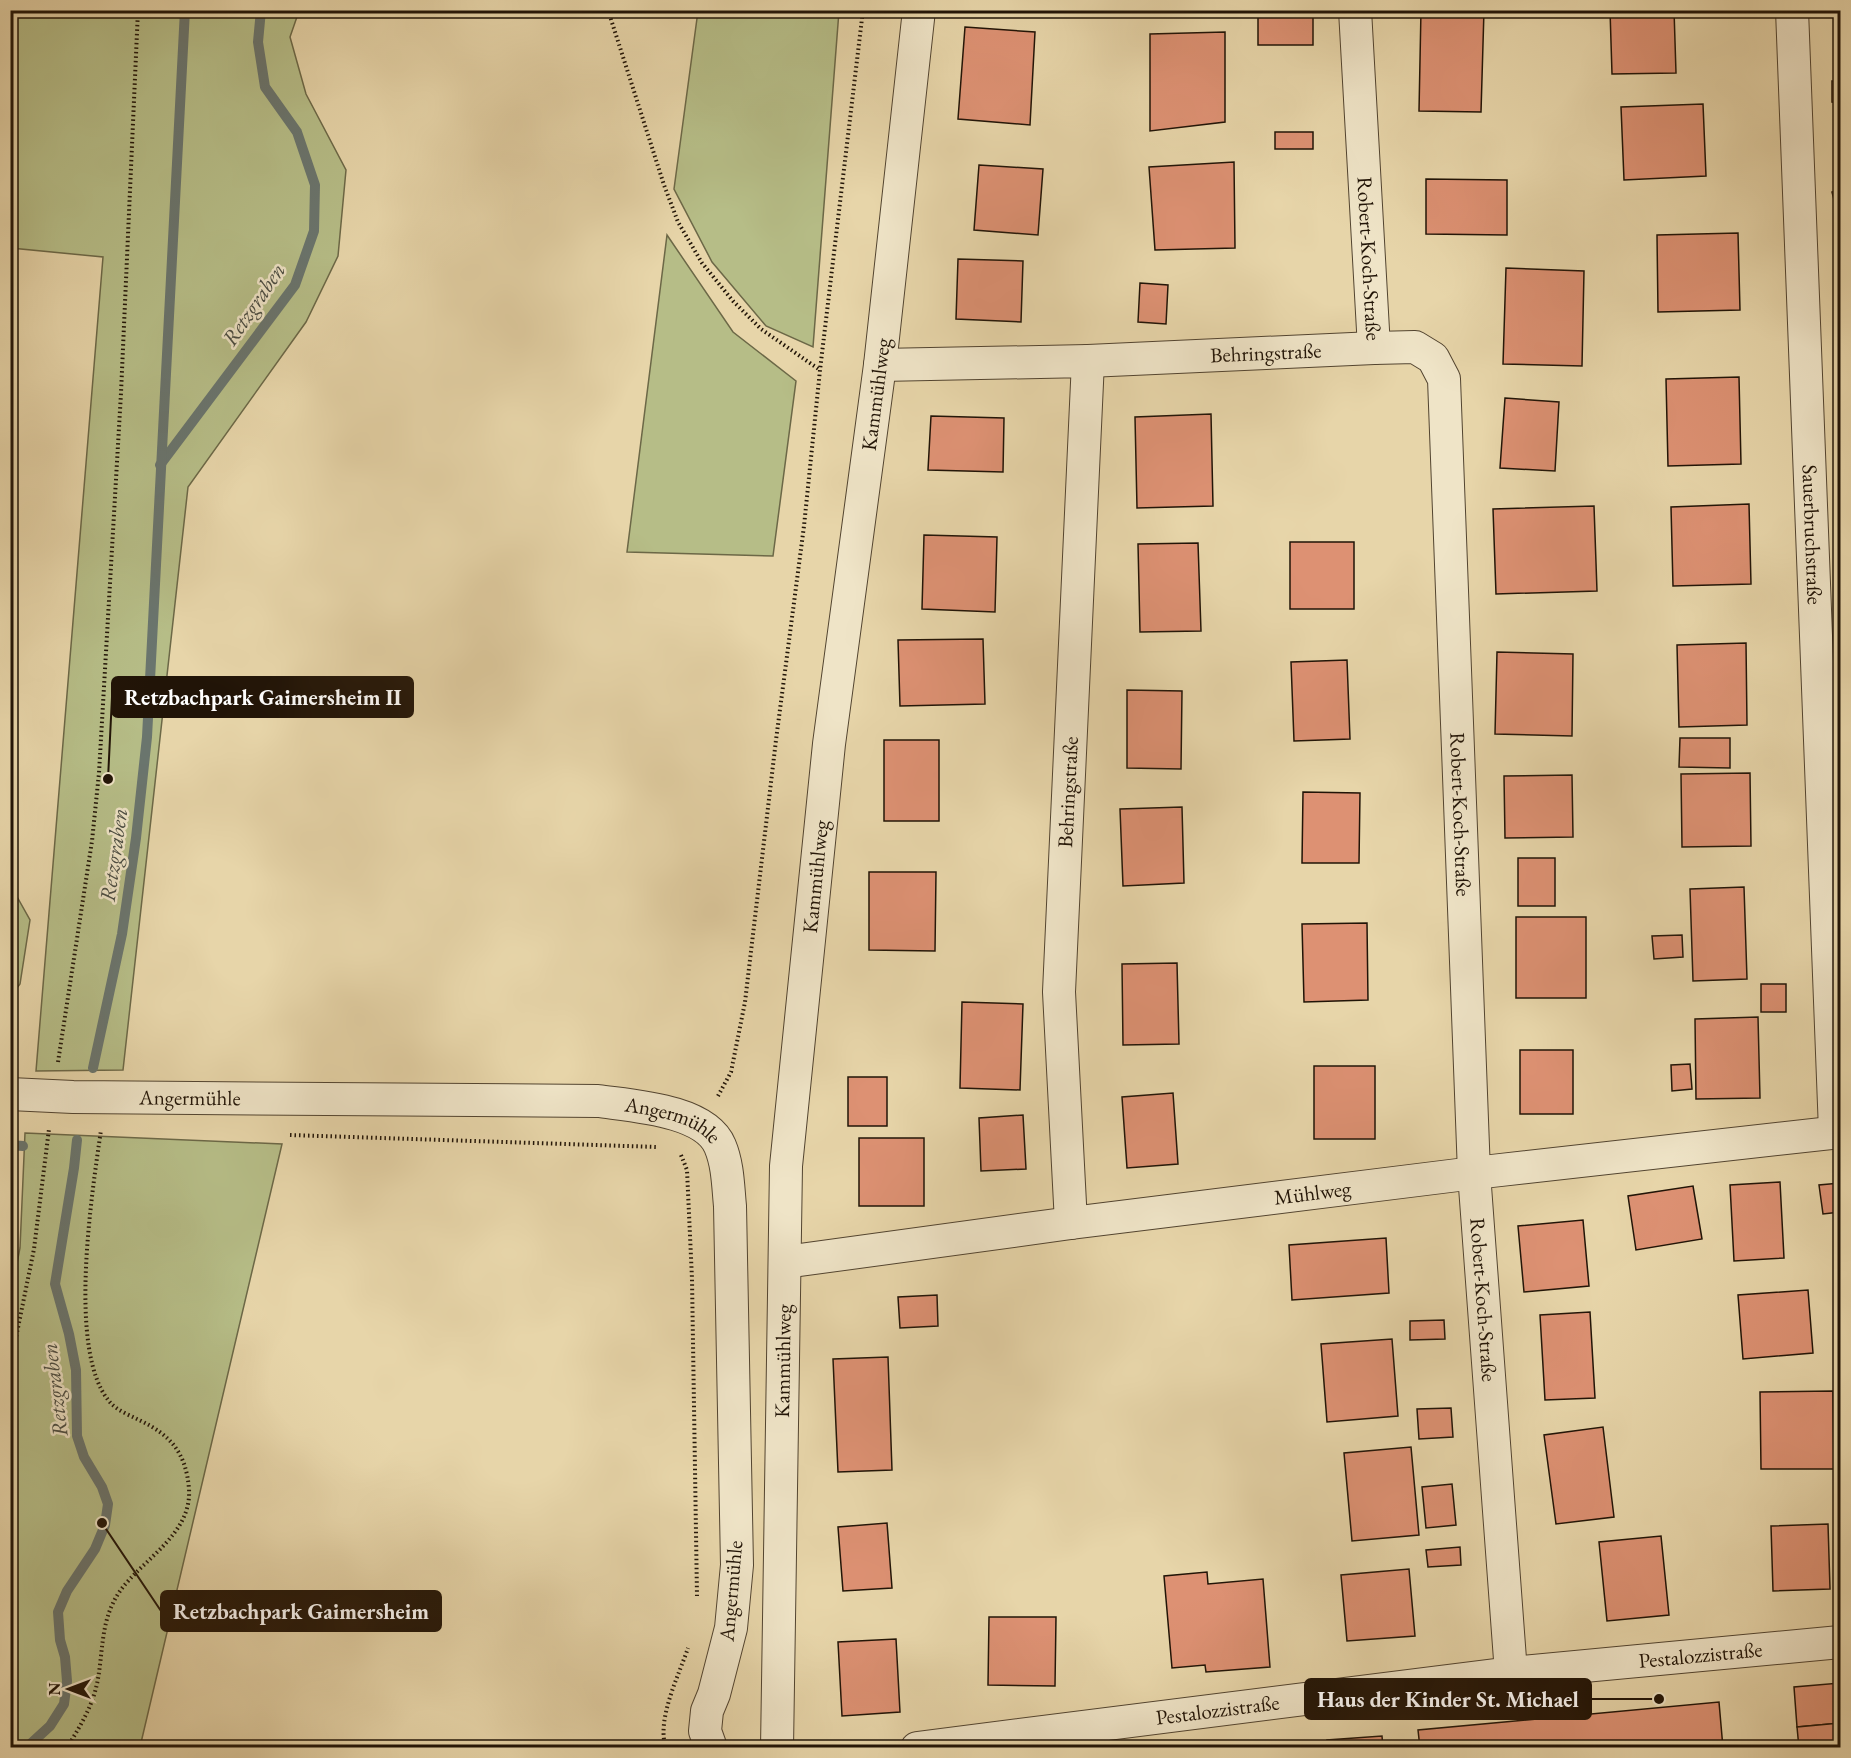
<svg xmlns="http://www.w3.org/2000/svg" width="1851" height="1758" viewBox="0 0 1851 1758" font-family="'EB Garamond',serif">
<rect width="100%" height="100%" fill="#e7d5a9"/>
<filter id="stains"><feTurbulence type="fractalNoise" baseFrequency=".00333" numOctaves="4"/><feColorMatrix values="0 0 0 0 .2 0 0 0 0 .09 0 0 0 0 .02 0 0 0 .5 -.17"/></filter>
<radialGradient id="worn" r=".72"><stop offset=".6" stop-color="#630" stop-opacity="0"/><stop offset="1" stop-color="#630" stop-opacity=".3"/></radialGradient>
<g fill="#b6bd87" stroke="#6c6847" stroke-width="1.5">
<path d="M10 11H299L290 37 306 94 346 170 338 256 306 322 188 487 123 1070 36 1071 103 257 11 248Z"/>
<path d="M698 11H839L813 347 766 326 712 262 674 189Z"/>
<path d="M667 235 733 332 796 381 773 556 627 552Z"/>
<path d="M11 886 30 920 20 984 11 996Z"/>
<path d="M25 1133 282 1144 140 1747H11L10 1299 20 1248Z"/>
</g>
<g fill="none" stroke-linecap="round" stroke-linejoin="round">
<g stroke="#6a756e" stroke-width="10">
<path d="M160 465 295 285 314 231 315 185 297 132 265 87 258 42 261 10"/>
<path d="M93 1068 122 934 136 838 147 737 185 10"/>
<path d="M10 1145 23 1146"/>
<path d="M26 1748 50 1726 64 1704 67 1681 65 1657 60 1640 58 1612 67 1591 95 1549 105 1525 108 1504 102 1487 84 1457 77 1436 76 1370 69 1334 55 1284 74 1168 77 1140"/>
</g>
</g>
<g fill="#dd9173" stroke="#211407" stroke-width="1.5">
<path d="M1421 10H1484L1481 112 1419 111Z"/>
<path d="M1610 10H1674L1676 73 1612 74Z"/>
<rect x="1258" y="14" width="55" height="31"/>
<path d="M965 27 1035 32 1030 125 958 119Z"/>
<path d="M1225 32V122L1150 131V34Z"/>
<path d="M1832 81H1840V103L1832 102Z"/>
<path d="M1703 104 1706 176 1624 180 1621 107Z"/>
<rect x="1275" y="132" width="38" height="17"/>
<path d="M1234 162 1235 248 1155 250 1149 167Z"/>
<path d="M979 165 1043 169 1038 235 974 230Z"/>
<path d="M1426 179 1507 180V235L1426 234Z"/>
<path d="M1840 190V223L1832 192Z"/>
<path d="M1738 233 1740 310 1658 312 1657 235Z"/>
<path d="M958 259 1023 261 1021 322 956 319Z"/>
<path d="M1506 268 1584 271 1582 366 1503 364Z"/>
<path d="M1140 283 1168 285 1166 324 1138 322Z"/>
<path d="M1739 377 1741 464 1668 466 1666 379Z"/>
<path d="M1505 398 1559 402 1555 471 1500 468Z"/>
<path d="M1211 414 1213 506 1137 508 1135 417Z"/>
<path d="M931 416 1004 418 1003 472 928 470Z"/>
<path d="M1749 504 1751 584 1673 586 1671 507Z"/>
<path d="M1594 506 1597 591 1496 594 1493 509Z"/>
<path d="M924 535 997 537 995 612 922 609Z"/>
<rect x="1290" y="542" width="64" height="67"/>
<path d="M1198 543 1201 631 1140 632 1138 544Z"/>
<path d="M983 639 985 704 900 706 898 640Z"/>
<path d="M1746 643 1747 725 1679 727 1677 645Z"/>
<path d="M1497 652 1573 654 1572 736 1495 734Z"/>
<path d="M1347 660 1350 739 1294 741 1291 662Z"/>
<path d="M1127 690 1182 691 1181 769 1127 768Z"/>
<path d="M1680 738H1730V768L1679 767Z"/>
<rect x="884" y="740" width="55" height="81"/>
<path d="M1750 773 1751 846 1682 847 1681 774Z"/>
<path d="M1572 775 1573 837 1505 838 1504 776Z"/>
<path d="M1303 792 1360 793 1359 863H1302Z"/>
<path d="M1182 807 1184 883 1123 886 1120 809Z"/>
<rect x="1518" y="858" width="37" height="48"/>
<path d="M869 872H936L935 951 869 950Z"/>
<path d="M1744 887 1747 979 1693 981 1690 889Z"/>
<rect x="1516" y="917" width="70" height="81"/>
<path d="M1367 923 1368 1000 1304 1002 1302 924Z"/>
<path d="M1682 935 1683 957 1654 959 1652 936Z"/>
<path d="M1177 963 1179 1044 1123 1045 1122 964Z"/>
<rect x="1761" y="984" width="25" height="28"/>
<path d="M962 1002 1023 1004 1020 1090 960 1088Z"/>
<path d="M1758 1017 1760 1098 1696 1099 1695 1019Z"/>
<rect x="1520" y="1050" width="53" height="64"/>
<path d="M1690 1064 1692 1089 1672 1091 1671 1065Z"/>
<rect x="1314" y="1066" width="61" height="73"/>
<rect x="848" y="1077" width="39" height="49"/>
<path d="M1173 1093 1178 1164 1127 1168 1122 1097Z"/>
<path d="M1023 1115 1026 1169 981 1171 979 1118Z"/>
<rect x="859" y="1138" width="65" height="68"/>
<path d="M1780 1182 1784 1258 1734 1261 1730 1185Z"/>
<path d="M1840 1183V1212L1823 1214 1819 1185Z"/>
<path d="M1693 1186 1702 1239 1636 1250 1628 1196Z"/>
<path d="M1583 1220 1589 1286 1524 1292 1518 1226Z"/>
<path d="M1386 1238 1389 1293 1292 1300 1289 1245Z"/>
<path d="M1808 1290 1813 1353 1743 1359 1738 1295Z"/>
<path d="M937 1295 938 1326 900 1328 898 1297Z"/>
<path d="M1590 1312 1595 1398 1545 1400 1540 1315Z"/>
<path d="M1444 1320 1445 1339 1410 1340V1321Z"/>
<path d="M1392 1339 1398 1416 1327 1422 1321 1344Z"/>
<path d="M888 1357 892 1470 838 1472 833 1359Z"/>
<path d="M1833 1391 1834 1469H1761L1760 1392Z"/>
<path d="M1451 1408 1453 1437 1419 1439 1417 1409Z"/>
<path d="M1603 1427 1614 1517 1556 1524 1544 1435Z"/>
<path d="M1411 1447 1419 1535 1352 1541 1344 1453Z"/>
<path d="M1452 1484 1456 1525 1426 1528 1422 1487Z"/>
<path d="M887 1523 892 1588 843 1591 838 1527Z"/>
<path d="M1828 1524 1830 1589 1773 1591 1771 1526Z"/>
<path d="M1661 1536 1669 1615 1607 1621 1599 1542Z"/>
<path d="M1460 1547 1461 1565 1428 1567 1426 1550Z"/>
<path d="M1409 1569 1415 1636 1347 1641 1341 1575Z"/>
<path d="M1207 1572 1208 1584 1263 1579 1270 1667 1206 1672 1205 1665 1172 1668 1164 1576Z"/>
<path d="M989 1617H1056L1055 1686 988 1685Z"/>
<path d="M896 1639 900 1712 842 1716 838 1642Z"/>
<path d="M1840 1683V1723L1797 1727 1794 1687Z"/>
<path d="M1719 1702 1723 1748H1420L1418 1730Z"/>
<path d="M1840 1723V1748H1799L1797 1727Z"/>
<path d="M1382 1736 1383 1748H1328L1327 1740Z"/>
</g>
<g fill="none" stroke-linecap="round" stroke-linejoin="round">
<defs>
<g id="street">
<path id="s1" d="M1355 10 1374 348 1415 347 1433 358 1444 379 1474 1173 1511 1673"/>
<path id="s2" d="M1792 10 1835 1131"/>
<path id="s3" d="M1088 361 1374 348"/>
<path d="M880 365 1088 361 1059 992 1071 1223"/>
<path id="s4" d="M10 1094 73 1097 598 1101C633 1106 705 1110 720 1146 728 1165 728 1186 730 1206L737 1565 731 1628 714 1694 707 1711 705 1731 711 1748"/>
<path id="s5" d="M785 1262 1071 1223 1474 1173 1840 1132"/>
<path id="s6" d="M777 1748 786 1166 829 744 880 365 919 10"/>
<path id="s7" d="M917 1748 1511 1673 1840 1642"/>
</g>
</defs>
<use href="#street" stroke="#524430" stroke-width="34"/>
<g stroke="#211407" stroke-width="4" stroke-dasharray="1.5 3" stroke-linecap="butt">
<path d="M608 10 664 185 678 222 702 263 733 301 761 329 820 370"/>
<path d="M58 1062 92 841 99 773 121 393 138 10"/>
<path d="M718 1096 731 1072 745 1002 776 740 804 526 820 370 863 10"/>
<path d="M290 1135 657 1147"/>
<path d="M681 1155 687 1170 692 1279 697 1596"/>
<path d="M10 1367 34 1249 49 1129"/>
<path d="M67 1748C77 1731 88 1714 94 1695 105 1661 97 1624 120 1591 143 1559 192 1534 189 1489 186 1453 171 1435 139 1420 129 1415 116 1410 109 1401 67 1351 92 1193 101 1130"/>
<path d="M666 1748C656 1720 679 1675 688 1648"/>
</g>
<use href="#street" stroke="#efe4c7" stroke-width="32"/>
</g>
<g text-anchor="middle" stroke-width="5" stroke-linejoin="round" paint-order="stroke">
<g font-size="21" fill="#211407" stroke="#efe4c7">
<text dy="7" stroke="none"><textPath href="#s1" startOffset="249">Robert-Koch-Straße</textPath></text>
<text dy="7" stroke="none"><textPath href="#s3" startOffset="178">Behringstraße</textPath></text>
<text dy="7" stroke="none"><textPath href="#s6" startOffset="1359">Kammühlweg</textPath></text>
<text dy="7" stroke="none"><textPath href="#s2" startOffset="525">Sauerbruchstraße</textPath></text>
<text transform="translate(1068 792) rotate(-87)" y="7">Behringstraße</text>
<text dy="7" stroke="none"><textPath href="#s1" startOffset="860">Robert-Koch-Straße</textPath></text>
<text dy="7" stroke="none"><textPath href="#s6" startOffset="873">Kammühlweg</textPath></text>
<text dy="7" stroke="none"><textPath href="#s4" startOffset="180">Angermühle</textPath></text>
<text dy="7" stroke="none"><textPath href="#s4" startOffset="666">Angermühle</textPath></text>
<text dy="7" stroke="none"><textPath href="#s5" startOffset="532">Mühlweg</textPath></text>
<text dy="7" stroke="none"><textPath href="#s1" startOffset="1346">Robert-Koch-Straße</textPath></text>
<text dy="7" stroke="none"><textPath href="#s6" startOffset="387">Kammühlweg</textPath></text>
<text transform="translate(731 1591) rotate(-85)" y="7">Angermühle</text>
<text dy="7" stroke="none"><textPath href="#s7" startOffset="789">Pestalozzistraße</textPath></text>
<text dy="7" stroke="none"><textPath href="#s7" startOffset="303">Pestalozzistraße</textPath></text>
</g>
<g font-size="22" font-style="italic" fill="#4b4d43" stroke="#efe4c7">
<text transform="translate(253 304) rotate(-56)" y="8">Retzgraben</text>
<text transform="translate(113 855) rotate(-82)" y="8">Retzgraben</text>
<text transform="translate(54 1390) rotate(-97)" y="8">Retzgraben</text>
</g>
</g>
<path fill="none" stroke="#211407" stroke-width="2" d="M108 779L112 697M102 1523L161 1611M1659 1699L1591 1699"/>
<g fill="#211407" stroke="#efe4c7" stroke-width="2">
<circle cx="108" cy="779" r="6"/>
<circle cx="102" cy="1523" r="6"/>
<circle cx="1659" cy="1699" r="6"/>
</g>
<g fill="#211407" stroke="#211407" stroke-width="2">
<rect x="112" y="677" width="301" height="40" rx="6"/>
<rect x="161" y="1591" width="280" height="40" rx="6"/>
<rect x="1305" y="1679" width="286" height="40" rx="6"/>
</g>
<g font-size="22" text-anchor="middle" font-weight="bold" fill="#fff">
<text x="263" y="705">Retzbachpark Gaimersheim II</text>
<text x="301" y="1619">Retzbachpark Gaimersheim</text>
<text x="1448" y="1707">Haus der Kinder St. Michael</text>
</g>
<rect width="1851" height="1758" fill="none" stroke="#e7d5a9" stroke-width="36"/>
<rect x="12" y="12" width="1827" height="1734" fill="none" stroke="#211407" stroke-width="3"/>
<rect x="18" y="18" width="1815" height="1722" fill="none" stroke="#211407" stroke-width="1.5"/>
<g transform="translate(69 1689) rotate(270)" stroke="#efe4c7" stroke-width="4.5" paint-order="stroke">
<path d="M0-4.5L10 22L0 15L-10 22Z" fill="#211407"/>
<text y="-9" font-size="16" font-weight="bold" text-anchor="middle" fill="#211407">N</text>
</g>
<rect width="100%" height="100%" filter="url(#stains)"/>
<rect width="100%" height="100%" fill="url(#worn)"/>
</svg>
